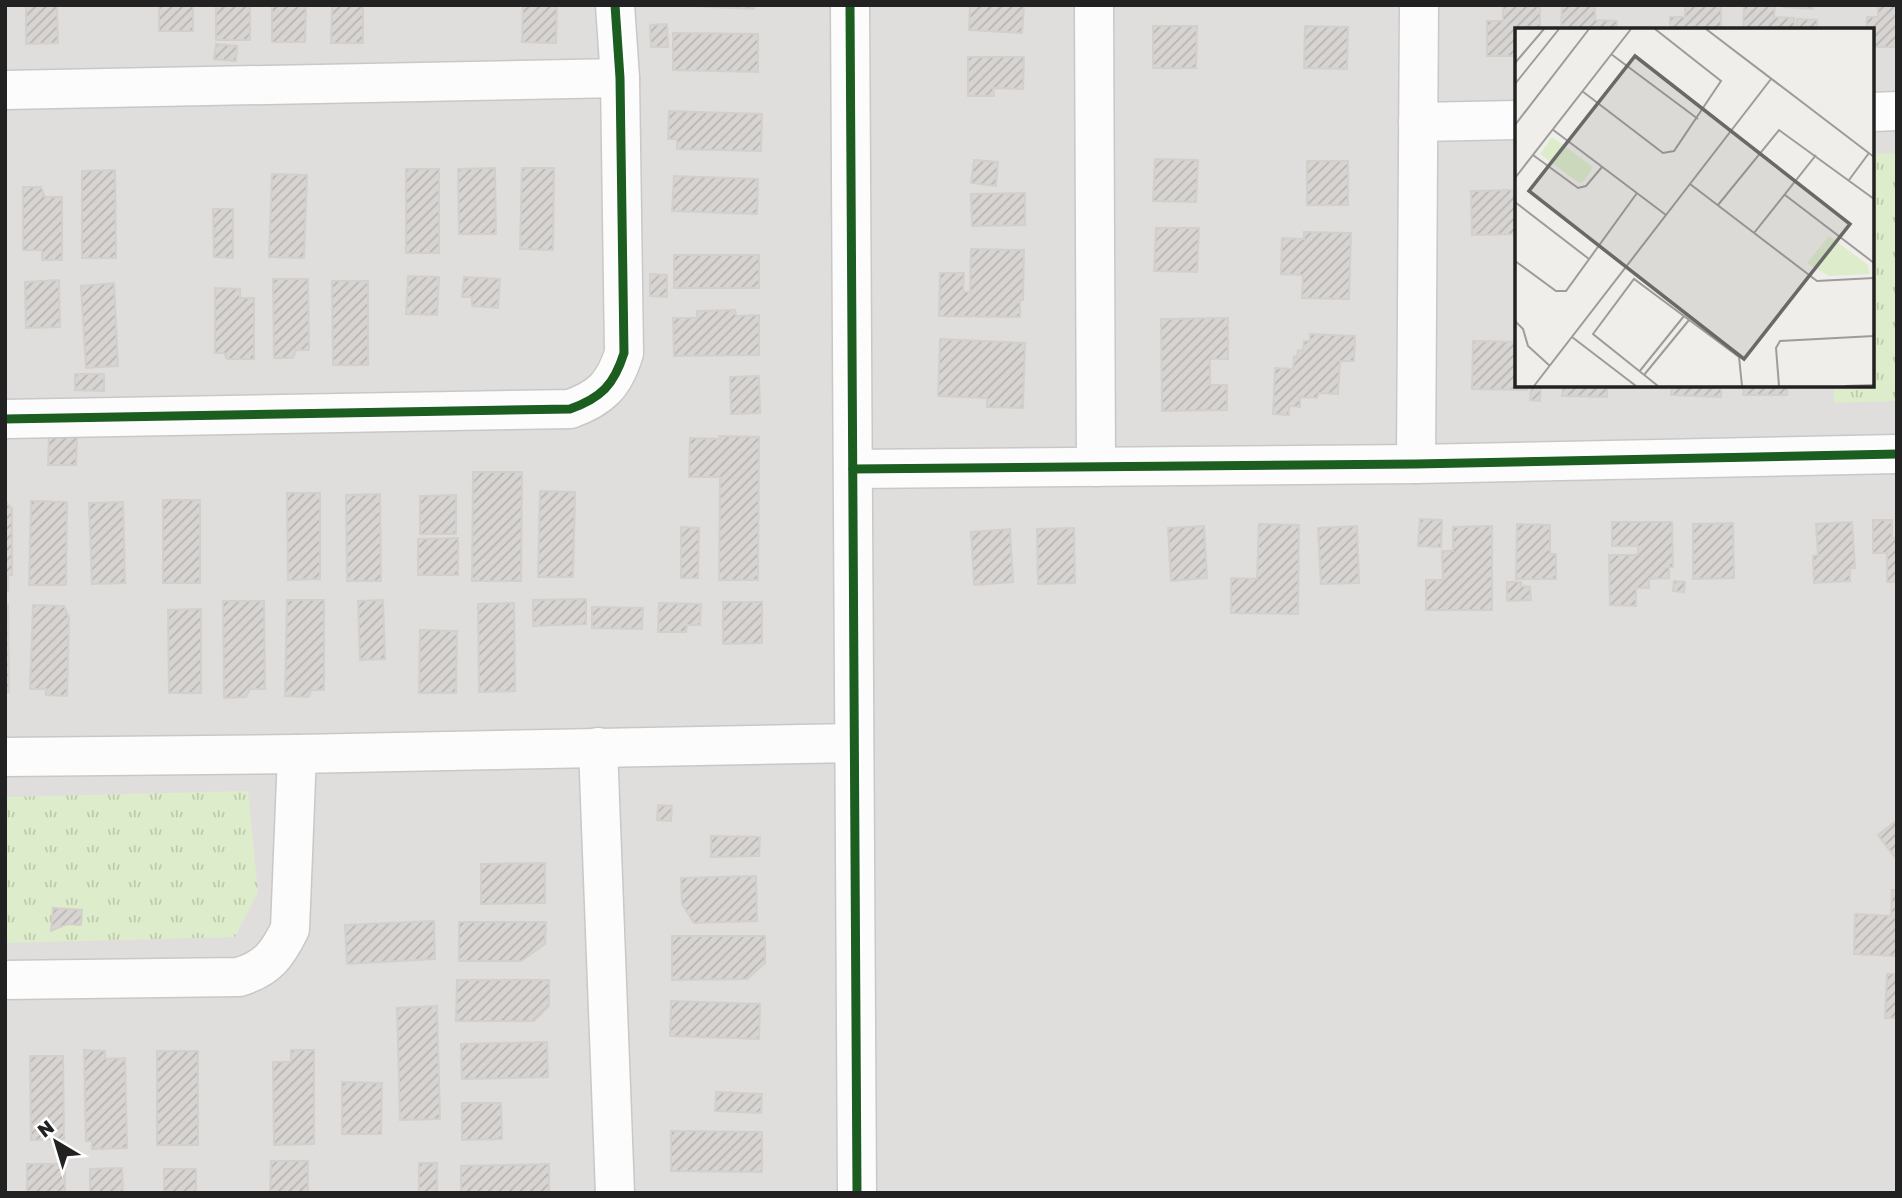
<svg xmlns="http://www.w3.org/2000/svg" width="1902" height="1198" viewBox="0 0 1902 1198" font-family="'Golos Text',sans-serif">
<defs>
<pattern id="grass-tufts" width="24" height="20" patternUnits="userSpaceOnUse" patternTransform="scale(1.75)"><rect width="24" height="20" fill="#ddeccb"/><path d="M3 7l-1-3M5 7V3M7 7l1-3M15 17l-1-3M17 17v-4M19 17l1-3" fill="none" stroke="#bdcaae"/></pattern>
<pattern id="building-hatch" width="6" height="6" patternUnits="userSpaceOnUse" patternTransform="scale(1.75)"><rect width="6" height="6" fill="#d7d4d2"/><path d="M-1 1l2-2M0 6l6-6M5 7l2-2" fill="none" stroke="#b8b6b4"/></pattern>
</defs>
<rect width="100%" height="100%" fill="#f0eeeb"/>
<path fill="#dfdedc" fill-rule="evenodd" d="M5 5H1897V1193H5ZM1517 30H1872V385H1517Z"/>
<g fill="url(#grass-tufts)">
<path d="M1897 153V401L1834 403V385H1872V154Z"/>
<path d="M248 791 258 892 235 937 5 943V797Z"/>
</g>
<g fill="url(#building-hatch)" stroke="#d3d0cc" stroke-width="2">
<path d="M26 5H57L58 43 26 44Z"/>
<rect x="159" y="5" width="34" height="26"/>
<rect x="216" y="5" width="34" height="35"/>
<path d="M272 5H306L305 42H272Z"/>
<path d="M332 5H363V43H331Z"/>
<path d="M523 5H557L556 43 522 42Z"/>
<path d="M669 5H754V9Z"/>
<path d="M970 5H1024L1022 33 969 30Z"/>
<path d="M1503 5H1540V30H1517V56H1487V21H1503Z"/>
<path d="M1562 5H1595V20L1617 21 1616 30H1561Z"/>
<path d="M1685 5H1721V30H1670V17H1685Z"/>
<path d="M1744 5H1775L1774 17 1794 18V30H1743Z"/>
<path d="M1784 5H1813V9L1784 7Z"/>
<path d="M1878 5H1897V47H1872V30H1866L1867 17H1878Z"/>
<path d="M1797 19 1817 20V30H1796Z"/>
<path d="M667 24 668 47H651L650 25Z"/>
<path d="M1153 26H1197L1196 68H1153Z"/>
<path d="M1305 26 1348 27 1347 69 1304 68Z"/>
<path d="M673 33 758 34V72L673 70Z"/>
<path d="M216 44 237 46 236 61 214 59Z"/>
<path d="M968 57H1024L1023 89 993 88 994 96H968Z"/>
<path d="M669 111 762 114 761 151 677 149V139H668Z"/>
<path d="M1155 159 1198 160 1196 202 1153 201Z"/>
<path d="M974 160 998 162 996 186 971 183Z"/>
<rect x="1307" y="161" width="41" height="44"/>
<path d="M495 168 496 234H459L458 169Z"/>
<path d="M522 168H554L553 250 520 249Z"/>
<rect x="406" y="169" width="33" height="84"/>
<path d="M115 170 116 258H82V171Z"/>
<path d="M272 174 307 175 304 258 269 257Z"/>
<path d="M674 176 758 179 757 214 672 211Z"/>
<path d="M23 187H41L45 197H62V260H42V250H23Z"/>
<path d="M1517 190V234L1472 235 1471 191Z"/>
<path d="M1025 193V225L972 226 971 194Z"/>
<path d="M213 209H233V258L214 257Z"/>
<path d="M1156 228H1199L1197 272 1154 271Z"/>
<path d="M1304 232 1351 233 1349 299 1302 298 1303 275 1281 274 1282 238 1304 239Z"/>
<path d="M971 249 1024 250 1023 300H1020V317L939 316 940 273H964L963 292H970Z"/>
<rect x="674" y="255" width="85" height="33"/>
<path d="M650 274 667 275V297L650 296Z"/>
<path d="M408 276 439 277 437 315 406 314Z"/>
<path d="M464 277 500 279 498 308 472 306V297H462Z"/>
<path d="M273 279H308L309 350H296L293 358H274Z"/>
<path d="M59 280 60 327 26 328 25 282Z"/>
<path d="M332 281H368V365H333Z"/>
<path d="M114 283 118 366 86 368 81 286Z"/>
<path d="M215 288 240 289V298H254V359H227L224 353H215Z"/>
<path d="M735 310 736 316 759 315V355L674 356 673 318H697V311Z"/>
<path d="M1228 318V359H1210V385H1227V410L1162 411 1161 319Z"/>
<path d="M1310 334 1355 336 1354 361H1340L1338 394 1319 393 1317 398 1300 397V407L1289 406V415L1273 414 1275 368 1293 369 1294 356 1297 357 1298 350 1303 351 1304 341H1310Z"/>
<path d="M940 339 1025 343 1023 408 987 407V398L938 396Z"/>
<path d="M1473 341 1517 342V385H1527V390L1472 389Z"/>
<path d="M75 374H104V391L75 390Z"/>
<path d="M759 376 760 413 731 414 730 377Z"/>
<path d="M1531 385H1541L1540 401 1530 400Z"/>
<path d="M1563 385H1607V397L1562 396Z"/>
<path d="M1672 385H1721V397L1671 395Z"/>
<path d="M1744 385H1787V395H1743Z"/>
<path d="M49 435 77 436 76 465H48Z"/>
<path d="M719 436 759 437 758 580H719L720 477H689L690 438 720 439Z"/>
<path d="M473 472H522L521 581H472Z"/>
<path d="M540 491 575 492 573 577H538Z"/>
<path d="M287 493H320V579L288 580Z"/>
<path d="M380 494 381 581H347L346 495Z"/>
<path d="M456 495V534H420V496Z"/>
<rect x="163" y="500" width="37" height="83"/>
<path d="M5 501 12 509V575H8V591H5Z"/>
<path d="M31 501 67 502 66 585H29Z"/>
<path d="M123 502 125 583 92 584 89 503Z"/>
<path d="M1420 519 1442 520 1441 547 1418 546Z"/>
<path d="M1873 520H1892V538H1897V582H1887V553H1873Z"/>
<path d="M1612 522H1672L1673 567H1669V578L1649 579V588H1636V606L1610 605 1609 555H1638V546H1612Z"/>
<path d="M1852 522 1855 568H1850V581L1814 583 1813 556 1818 555 1816 524Z"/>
<path d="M1733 523 1734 578 1693 579V524Z"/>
<path d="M1259 524 1299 525 1298 614 1231 613V578L1257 579Z"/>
<path d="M1517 524 1550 525V554H1556V579H1516Z"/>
<path d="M1204 526 1207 578 1171 581 1168 528Z"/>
<path d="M1357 526 1359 583 1321 584 1318 528Z"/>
<path d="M1492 526V610H1426V580H1443L1442 551H1453V527Z"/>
<path d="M681 527 699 528 698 578H681Z"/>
<path d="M1074 528 1075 583 1038 584 1037 529Z"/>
<path d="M1010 529 1013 582 974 585 971 532Z"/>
<path d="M458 538V575H418V539Z"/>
<path d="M1674 581 1685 582 1684 592 1673 591Z"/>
<path d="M1507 582H1521V586L1530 587 1531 600 1507 601Z"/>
<path d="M586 599V624L533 626V600Z"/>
<path d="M287 600H324V690H311L309 697 285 696Z"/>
<path d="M383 600 385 659 360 660 358 601Z"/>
<path d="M223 601H264L265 689H250L246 697 224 698Z"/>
<path d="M723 602H762V643L723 644Z"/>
<path d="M514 603 515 691 479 692 478 604Z"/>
<path d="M659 603 701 604 700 625H687L686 632H658Z"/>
<path d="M5 605H8L9 692H5Z"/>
<path d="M33 605 64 606 69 618 67 696 46 695V689H30Z"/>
<path d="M592 607 643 608 642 629 592 628Z"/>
<path d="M201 609V693H169L168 610Z"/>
<path d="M420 630 457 631 456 693H419Z"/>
<path d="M658 805 672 806 671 821 657 820Z"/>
<path d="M1897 820V860L1878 835Z"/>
<path d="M711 836 760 837 759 856 711 857Z"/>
<path d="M545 863V903L481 904V864Z"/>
<path d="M756 876 757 921 694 923 682 904 681 878Z"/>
<path d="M1892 890H1897V956L1854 954 1855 914 1891 916Z"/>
<path d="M53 908 82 910 81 925 67 924 51 931Z"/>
<path d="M434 921 435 959 347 964 345 925Z"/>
<path d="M459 922H546L545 944 521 961H459Z"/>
<path d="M672 936H765V963L747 979 672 980Z"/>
<path d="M1887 974H1897V1018H1885Z"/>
<path d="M457 980H549V1006L534 1021H456Z"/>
<path d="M671 1001 760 1004 759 1039 670 1036Z"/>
<path d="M437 1006 440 1119 400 1120 397 1008Z"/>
<path d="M547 1042 548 1077 462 1079 461 1044Z"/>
<path d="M84 1050 105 1051V1059L125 1058 127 1148 92 1149V1141H86Z"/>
<path d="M291 1050H314V1144L274 1145 273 1062H291Z"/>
<rect x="157" y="1051" width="41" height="94"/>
<path d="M30 1056H63L64 1139 31 1140Z"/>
<path d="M342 1082 382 1083 381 1134H342Z"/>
<path d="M716 1092 762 1094 761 1113 715 1111Z"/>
<path d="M462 1103H501L502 1139 462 1140Z"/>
<path d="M671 1131 762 1132V1172L671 1171Z"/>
<path d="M271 1161H308V1193H270Z"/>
<rect x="419" y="1163" width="18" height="30"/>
<rect x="27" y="1164" width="38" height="29"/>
<path d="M549 1164V1193H461V1166Z"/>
<path d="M122 1168 123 1193H90V1169Z"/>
<rect x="164" y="1169" width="32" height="24"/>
</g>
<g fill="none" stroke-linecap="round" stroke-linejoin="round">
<defs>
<g id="minor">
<path d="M850 5 857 1193"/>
<path d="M1094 5 1096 467"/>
<path d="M5 90 620 78"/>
<path d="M1872 112 1897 111"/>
<path d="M1418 122 1517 120"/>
<path d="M5 419 570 409C601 398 614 385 624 353L620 78 615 5"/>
<path d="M1416 464 1419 5"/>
<path d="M853 469 1416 464 1897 454"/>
<path d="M598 747 615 1193"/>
<path d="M5 757 297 754 854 743"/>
<path d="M5 980 239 977C268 968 277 955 290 929L297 754"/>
</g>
</defs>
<use href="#minor" stroke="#c9c8c7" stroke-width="41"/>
<use href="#minor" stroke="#fdfcfc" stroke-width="38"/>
<defs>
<g id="cycleway">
<path d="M850 5 857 1193"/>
<path d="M5 419 570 409C601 398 614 385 624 353L620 78 615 5"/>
<path d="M853 469 1416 464 1897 454"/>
</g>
</defs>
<use href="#cycleway" stroke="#fff" stroke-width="13"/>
<use href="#cycleway" stroke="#1b5e20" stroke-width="9"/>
</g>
<g transform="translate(1515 28)">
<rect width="359" height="359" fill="#f0eeeb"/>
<path d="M37 109 78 139 70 152 64 155 25 126ZM314 208 353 237 355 246 314 248 292 235Z" fill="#ddeccb"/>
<path fill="none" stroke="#9e9c9b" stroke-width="2" d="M191 1 359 129M96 26 183 91M0 35 29 1M0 56 44 1M67 63 148 125 159 123 206 53 140 1M0 97 74 1M37 101 151 187M18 127 63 160 71 158 87 139M0 150 116 1M334 152 354 125M175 156 302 253 359 250M270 167 359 235M0 174 74 231M203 177 264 102 359 171M239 205 301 127M0 233 41 263H51L122 165M0 293 8 301 13 318 35 338M57 309 121 358M124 344 169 288M129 347 174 292M19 358 256 51M143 358 78 306 119 251 224 329 227 358M264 358 261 320 265 313 359 308M330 358 359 357"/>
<path fill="#6a6968" fill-opacity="0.15" stroke="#6a6968" stroke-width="3.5" d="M120 28 335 196 229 331 14 163Z"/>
<rect width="359" height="359" fill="none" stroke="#222" stroke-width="3.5"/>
</g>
<rect width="1902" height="1198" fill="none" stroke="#222222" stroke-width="14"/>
<g transform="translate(56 1142) rotate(322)" stroke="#ffffff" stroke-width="5" paint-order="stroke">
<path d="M0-5L12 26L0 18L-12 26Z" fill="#222222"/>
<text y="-10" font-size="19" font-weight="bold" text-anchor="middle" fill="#222222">N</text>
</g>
</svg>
